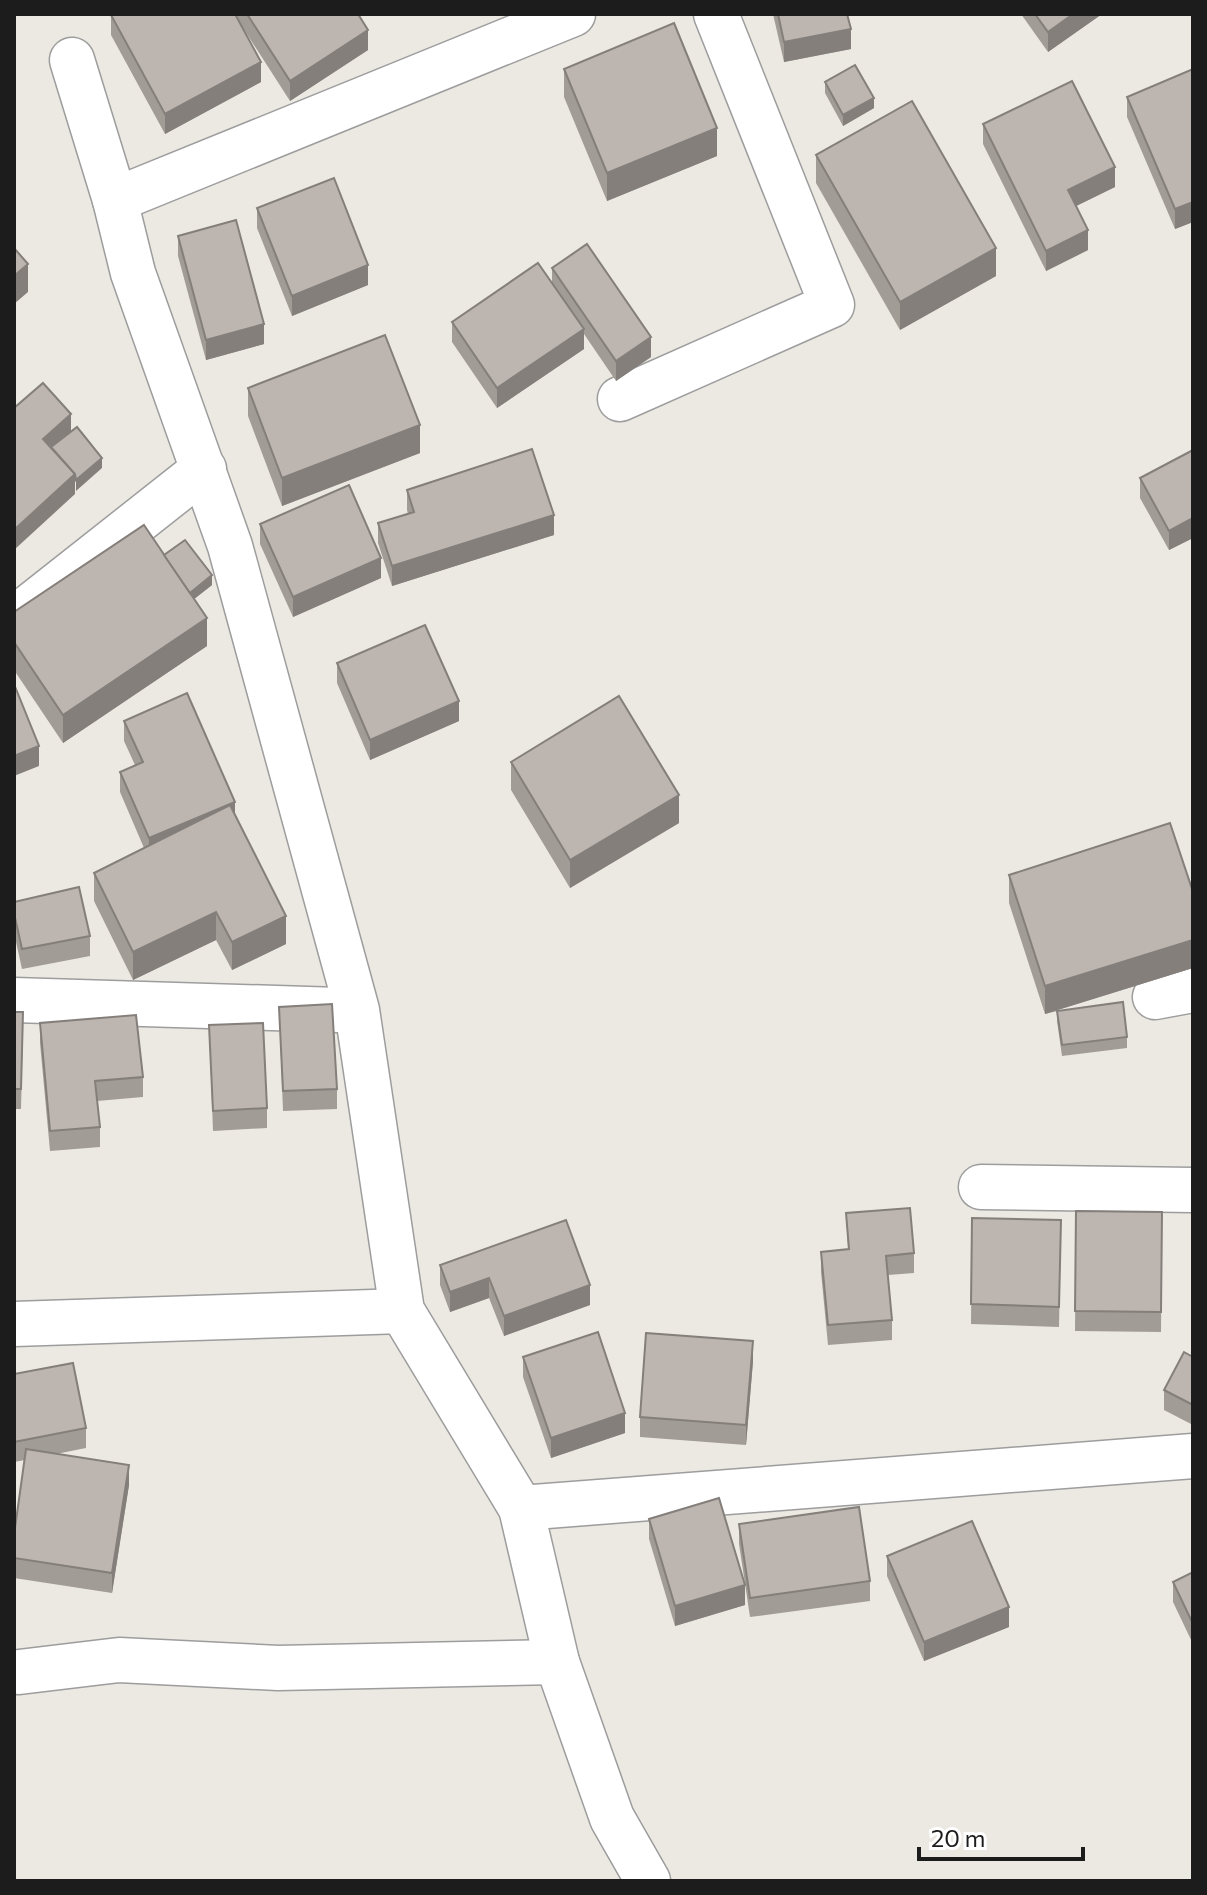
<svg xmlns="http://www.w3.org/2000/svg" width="1207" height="1895" viewBox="0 0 1207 1895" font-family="Commissioner,sans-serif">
<rect width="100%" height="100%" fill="#ece9e3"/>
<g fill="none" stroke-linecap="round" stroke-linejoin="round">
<defs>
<g id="minor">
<path d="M72 60 115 200"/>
<path d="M620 399 832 305 716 14"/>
<path d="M14 619 204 469"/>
<path d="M1155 997 1193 990"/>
<path d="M14 1000 339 1010"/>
<path d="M981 1187 1193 1190"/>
<path d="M14 1324 402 1311"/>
<path d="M521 1508 402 1311 357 1010 230 546 133 273 115 200 573 14"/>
<path d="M19 1672 119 1660 278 1668 557 1662"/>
<path d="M648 1881 612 1818 557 1662 521 1508 1193 1456"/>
</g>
</defs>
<use href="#minor" stroke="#9d9d9d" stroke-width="47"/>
<use href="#minor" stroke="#fff" stroke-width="44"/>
</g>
<g fill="#a29c97">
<path d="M112 14H358L368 50 290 101 243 28 261 82 165 134 111 35V15Z"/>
<path d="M773 14H847L851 49 784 62Z"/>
<path d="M1021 14H1102L1048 52Z"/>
<path d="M564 69 717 156 607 201 564 97Z"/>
<path d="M1193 69V222L1175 229 1127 117V97Z"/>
<path d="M825 82 874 108 843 126 825 93Z"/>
<path d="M983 124 1115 187 1076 206 1088 250 1046 271 983 144Z"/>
<path d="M816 155 996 276 900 330 816 183Z"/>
<path d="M257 208 368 285 292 316 257 228Z"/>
<path d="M178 236 264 344 206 360 178 256Z"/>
<path d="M552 268 651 357 616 381 584 334V349L497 408 452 342V322L552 283Z"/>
<path d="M248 388 420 453 282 506 248 416Z"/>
<path d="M1193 450V538L1169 550 1140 498V478Z"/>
<path d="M407 490 554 535 392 586 378 543V523L408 514 407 510Z"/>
<path d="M260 524 381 578 293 617 260 544Z"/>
<path d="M164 555 212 585 194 599 207 646 63 743 14 670V612Z"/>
<path d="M337 663 459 721 370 760 337 683Z"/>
<path d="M124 721 235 814 286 944 232 970 216 940 133 980 94 901V873L144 848 120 792V772L135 765 124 741Z"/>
<path d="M511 762 679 823 570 888 511 790Z"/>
<path d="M1009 875 1193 968 1057 1010 1127 1037V1048L1062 1056 1057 1021V1011L1045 1014 1009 903Z"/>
<path d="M14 902 90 936V956L22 969 14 933Z"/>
<path d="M279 1007 337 1089V1109L283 1111Z"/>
<path d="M14 1012 23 1032 21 1109H14Z"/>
<path d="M40 1023 143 1077V1097L97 1101 100 1127V1147L50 1151 40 1043Z"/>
<path d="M209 1025 267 1108V1128L213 1131Z"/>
<path d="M1076 1211 1162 1212 1161 1332 1075 1331Z"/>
<path d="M846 1213 914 1253V1273L888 1275 892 1320V1340L828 1345 821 1272V1252L848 1249Z"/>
<path d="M972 1218 1061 1220 1059 1327 971 1324Z"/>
<path d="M440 1265 590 1305 504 1336 489 1298 450 1312 440 1285Z"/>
<path d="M523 1357 625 1433 551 1458 523 1377Z"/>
<path d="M1193 1357V1425L1164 1410V1390Z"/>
<path d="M753 1361 746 1445 640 1437V1417Z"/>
<path d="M14 1374 86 1428V1448L56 1454 129 1485 112 1593 14 1578V1535L25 1460 14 1462Z"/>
<path d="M649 1519 745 1605 675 1626 649 1539Z"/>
<path d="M739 1524 870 1581V1601L750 1617 739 1544Z"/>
<path d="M887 1556 1009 1627 924 1661 887 1576Z"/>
<path d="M1193 1572V1644L1173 1602V1582Z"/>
</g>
<g fill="#847f7b">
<path d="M1073 14H1102L1048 52V32Z"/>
<path d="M851 29V49L784 62V42Z"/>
<path d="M368 30V50L290 101V81Z"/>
<path d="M261 62V82L165 134V114Z"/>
<path d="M874 98V108L843 126V115Z"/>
<path d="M717 128V156L607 201V173Z"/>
<path d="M1115 167V187L1068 210V190Z"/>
<path d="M1193 202V222L1175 229V209Z"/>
<path d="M1088 230V250L1046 271V251Z"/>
<path d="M996 248V276L900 330V302Z"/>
<path d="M28 264V292L14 304V276Z"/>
<path d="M368 265V285L292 316V296Z"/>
<path d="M264 324V344L206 360V340Z"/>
<path d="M584 329V349L497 408V388Z"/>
<path d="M651 337V357L616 381V361Z"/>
<path d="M71 414V434L52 451 43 439Z"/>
<path d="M420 425V453L282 506V478Z"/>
<path d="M102 458V468L76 491V480Z"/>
<path d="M75 474V494L14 550V530Z"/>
<path d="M554 515V535L392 586V566Z"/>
<path d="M1193 518V538L1169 550V531Z"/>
<path d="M381 558V578L293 617V597Z"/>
<path d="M212 575V585L184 607V597Z"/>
<path d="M207 618V646L63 743V715Z"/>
<path d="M459 701V721L370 760V740Z"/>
<path d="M39 746V766L14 776V756Z"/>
<path d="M679 795V823L570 888V860Z"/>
<path d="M235 802V822L149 858V838Z"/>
<path d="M16 804V824L14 825V805Z"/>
<path d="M216 912V940L133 980V952Z"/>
<path d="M286 916V944L232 970V942Z"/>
<path d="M1193 940V968L1045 1014V986Z"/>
<path d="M489 1278V1298L450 1312V1292Z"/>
<path d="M590 1285V1305L504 1336V1316Z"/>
<path d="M753 1341V1361L746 1445V1425Z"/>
<path d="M625 1413V1433L551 1458V1438Z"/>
<path d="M129 1465V1485L112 1593V1573Z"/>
<path d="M745 1585V1605L675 1626V1606Z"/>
<path d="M1009 1607V1627L924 1661V1642Z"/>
</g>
<g fill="#bcb5b0" stroke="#847f7b" stroke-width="2">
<path d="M112 14H235L261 62 165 114 111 15Z"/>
<path d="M247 14H358L368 30 290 81Z"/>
<path d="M778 14H847L851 29 784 42Z"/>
<path d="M1035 14H1073L1048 32Z"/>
<path d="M674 23 717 128 607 173 564 69Z"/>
<path d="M855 65 874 98 843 115 825 82Z"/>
<path d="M1193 69V202L1175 209 1127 97Z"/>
<path d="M1072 81 1115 167 1068 190 1088 230 1046 251 983 124Z"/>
<path d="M912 101 996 248 900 302 816 155Z"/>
<path d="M334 178 368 265 292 296 257 208Z"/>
<path d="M236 220 264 324 206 340 178 236Z"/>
<path d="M587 244 651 337 616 361 552 268Z"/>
<path d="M14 248 28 264 14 276Z"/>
<path d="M538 263 584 329 497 388 452 322Z"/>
<path d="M385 335 420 425 282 478 248 388Z"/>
<path d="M43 383 71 414 43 439 75 474 14 530V408Z"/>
<path d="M77 427 102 458 76 480 75 474 51 447Z"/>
<path d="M532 449 554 515 392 566 378 523 414 512 407 490Z"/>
<path d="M1193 450V518L1169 531 1140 478Z"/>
<path d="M349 485 381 558 293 597 260 524Z"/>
<path d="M144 525 207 618 63 715 14 642V612Z"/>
<path d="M185 540 212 575 190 593 164 555Z"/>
<path d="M425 625 459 701 370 740 337 663Z"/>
<path d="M14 684 39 746 14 756Z"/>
<path d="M187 693 235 802 149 838 120 772 143 762 124 721Z"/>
<path d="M619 696 679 795 570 860 511 762Z"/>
<path d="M230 805 286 916 232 942 216 912 133 952 94 873Z"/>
<path d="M1170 823 1193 892V940L1045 986 1009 875Z"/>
<path d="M79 887 90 936 22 949 14 913V902Z"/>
<path d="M1123 1002 1127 1037 1062 1045 1057 1011Z"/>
<path d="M332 1004 337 1089 283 1091 279 1007Z"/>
<path d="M14 1012H23L21 1089H14Z"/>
<path d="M136 1015 143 1077 95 1081 100 1127 50 1131 40 1023Z"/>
<path d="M263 1023 267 1108 213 1111 209 1025Z"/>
<path d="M910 1208 914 1253 886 1256 892 1320 828 1325 821 1252 849 1249 846 1213Z"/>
<path d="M1076 1211 1162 1212 1161 1312 1075 1311Z"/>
<path d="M972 1218 1061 1220 1059 1307 971 1304Z"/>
<path d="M566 1220 590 1285 504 1316 489 1278 450 1292 440 1265Z"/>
<path d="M598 1332 625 1413 551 1438 523 1357Z"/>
<path d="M646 1333 753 1341 746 1425 640 1417Z"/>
<path d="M1184 1352 1193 1357V1405L1164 1390Z"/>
<path d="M73 1363 86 1428 14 1442V1374Z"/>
<path d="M26 1449 129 1465 112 1573 14 1558V1535Z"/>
<path d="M719 1498 745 1585 675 1606 649 1519Z"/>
<path d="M859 1507 870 1581 750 1598 739 1524Z"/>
<path d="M972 1521 1009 1607 924 1642 887 1556Z"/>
<path d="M1193 1572V1624L1173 1582Z"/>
</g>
<rect width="1207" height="1895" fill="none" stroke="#1c1c1c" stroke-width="32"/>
<path d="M919 1847v12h164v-12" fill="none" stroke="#1c1c1c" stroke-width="4"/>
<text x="931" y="1847" font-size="24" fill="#1c1c1c" stroke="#ffffff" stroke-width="6" paint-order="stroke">20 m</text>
</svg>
